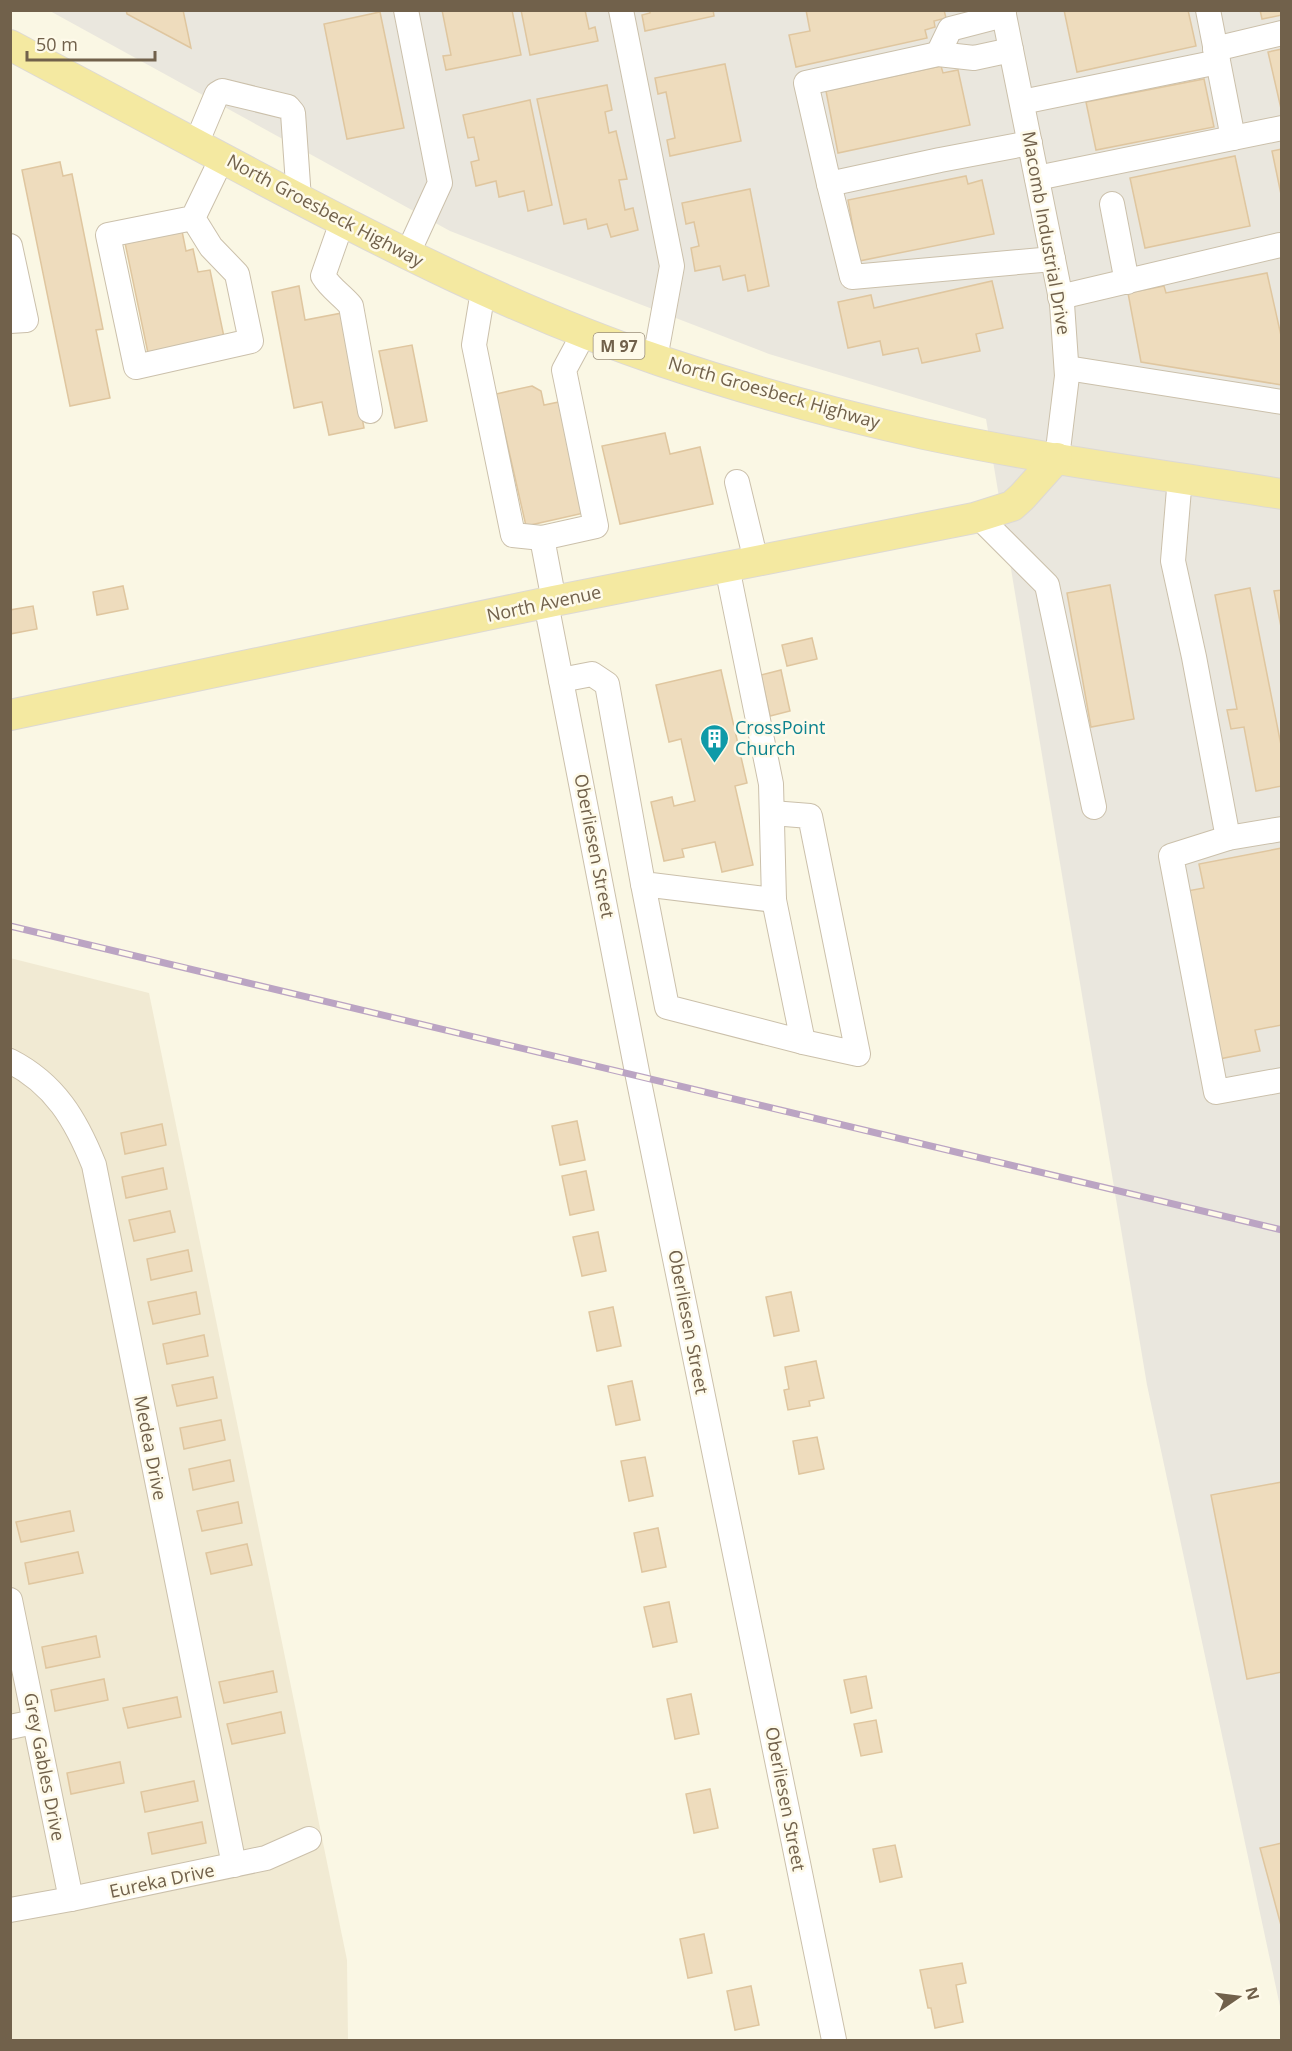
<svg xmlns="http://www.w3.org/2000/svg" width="1292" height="2051" viewBox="0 0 1292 2051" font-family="'Open Sans',sans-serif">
<rect width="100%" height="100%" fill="#faf7e4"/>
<path fill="#f1ead3" d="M10 958 149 993 347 1960 348 2040H11Z"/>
<path fill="#eae7de" d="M50 11H1281V2011L1147 1385 986 419 769 354 450 231Z"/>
<g fill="#eedcbd" stroke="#dfc69f" stroke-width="1.5">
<path d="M126 10H183L191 48 127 14Z"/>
<path d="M442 10H512L521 55 446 70 443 56 451 55Z"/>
<path d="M521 10H585L589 29 595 27 598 41 530 55Z"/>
<path d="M650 10H713L714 16 645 31 642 15 650 13Z"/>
<path d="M806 10H944L946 18 934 21 935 27 925 30 927 38 796 67 789 35 810 31Z"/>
<path d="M1064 10H1188L1196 46 1077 72Z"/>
<path d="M1260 10H1282V15L1262 19Z"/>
<path d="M380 12 404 128 347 139 324 24Z"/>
<path d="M1282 49V113L1268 52Z"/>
<path d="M725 64 741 141 670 156 667 140 675 138 666 92 658 94 655 78Z"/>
<path d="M941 66 943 73 958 70 970 125 838 153 826 91Z"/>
<path d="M1204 79 1214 127 1096 150 1086 102Z"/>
<path d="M607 85 612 110 605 112 609 133 616 131 627 179 619 180 625 210 633 208 638 230 611 237 607 224 588 229 586 219 564 224 537 99Z"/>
<path d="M530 100 552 205 528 211 524 191 499 197 496 181 476 186 471 162 479 160 474 137 468 138 463 115Z"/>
<path d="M1282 149V199L1272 151Z"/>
<path d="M1235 156 1250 226 1145 248 1130 178Z"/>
<path d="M60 162 63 176 72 174 103 329 96 330 110 398 70 406 22 170Z"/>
<path d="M966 176 968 184 982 180 994 234 859 261 848 200Z"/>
<path d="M750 189 769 286 748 291 745 275 723 280 720 266 695 271 691 248 699 246 694 222 686 224 682 203Z"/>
<path d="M181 226 186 251 193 249 198 272 210 270 224 337 148 353 124 238Z"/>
<path d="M1267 273 1282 340V385L1141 362 1128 293 1164 286 1166 293Z"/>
<path d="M992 281 1003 328 976 334 980 351 922 363 918 348 883 355 880 341 848 348 838 302 871 295 874 308Z"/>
<path d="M299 286 305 320 342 313 364 428 329 435 322 402 294 408 272 292Z"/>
<path d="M412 345 427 421 395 428 379 351Z"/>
<path d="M532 386 541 391 544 405 559 402 584 513 526 526 496 394Z"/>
<path d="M665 433 670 454 700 447 713 504 620 524 602 446Z"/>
<path d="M1110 585 1134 719 1091 727 1067 593Z"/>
<path d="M123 586 128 609 97 615 93 592Z"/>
<path d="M1250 588 1282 750V786L1256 791 1244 727 1231 729 1227 710 1237 709 1215 595Z"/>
<path d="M1282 590V632L1274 591Z"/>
<path d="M33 606 37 629 10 634V610Z"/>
<path d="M812 638 817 659 787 666 782 645Z"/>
<path d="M721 670 747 783 735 786 753 865 722 872 715 842 682 849 684 857 664 861 651 802 672 797 674 806 695 801 681 739 669 742 656 685Z"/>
<path d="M781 670 790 711 770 716 761 675Z"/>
<path d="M1282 848V1025L1255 1030 1260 1051 1219 1059 1187 891 1204 888 1199 864Z"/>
<path d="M577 1121 585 1160 560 1165 552 1126Z"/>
<path d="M162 1124 166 1145 125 1154 121 1133Z"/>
<path d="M163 1168 167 1189 126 1198 122 1177Z"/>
<path d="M586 1171 594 1210 570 1215 562 1176Z"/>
<path d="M170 1211 175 1232 134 1241 129 1220Z"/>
<path d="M598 1232 606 1271 582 1276 573 1237Z"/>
<path d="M188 1250 192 1271 151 1280 147 1259Z"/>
<path d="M196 1292 200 1314 153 1324 148 1302Z"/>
<path d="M791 1292 799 1331 774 1336 766 1297Z"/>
<path d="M613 1307 621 1346 597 1351 589 1312Z"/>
<path d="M204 1335 208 1356 167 1364 163 1344Z"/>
<path d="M816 1361 824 1398 809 1401 810 1406 788 1410 784 1390 789 1389 785 1367Z"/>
<path d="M213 1377 217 1398 177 1406 172 1385Z"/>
<path d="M632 1381 640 1420 616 1425 608 1386Z"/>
<path d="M221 1420 225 1440 184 1449 180 1428Z"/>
<path d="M817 1437 824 1469 799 1474 793 1441Z"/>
<path d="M645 1457 653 1496 629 1501 621 1461Z"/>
<path d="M230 1460 234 1481 193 1490 189 1469Z"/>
<path d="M1282 1482V1672L1247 1679 1211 1495Z"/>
<path d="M238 1502 242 1523 202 1531 197 1511Z"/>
<path d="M70 1511 74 1531 21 1542 16 1522Z"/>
<path d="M658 1528 666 1567 642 1572 634 1533Z"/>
<path d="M247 1544 252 1565 211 1574 206 1553Z"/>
<path d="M78 1552 83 1573 29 1584 25 1563Z"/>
<path d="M669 1602 677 1642 653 1647 644 1607Z"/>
<path d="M96 1636 100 1657 46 1668 42 1647Z"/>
<path d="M273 1671 277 1692 224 1703 219 1682Z"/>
<path d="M866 1676 872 1708 851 1713 844 1680Z"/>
<path d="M104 1679 108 1700 55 1711 51 1690Z"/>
<path d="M691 1694 699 1734 675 1739 667 1699Z"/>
<path d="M177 1697 181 1717 128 1728 123 1708Z"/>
<path d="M281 1712 285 1733 232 1744 227 1724Z"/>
<path d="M876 1720 882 1752 861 1756 854 1724Z"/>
<path d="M120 1762 124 1783 71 1794 67 1773Z"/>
<path d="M194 1781 198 1801 145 1812 141 1792Z"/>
<path d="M710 1789 718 1828 694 1833 686 1794Z"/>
<path d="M202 1822 206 1843 152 1854 148 1833Z"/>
<path d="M1282 1843V1929L1260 1848Z"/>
<path d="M895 1845 902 1877 880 1882 873 1849Z"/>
<path d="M704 1934 712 1973 688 1978 680 1939Z"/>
<path d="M962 1963 966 1983 956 1985 963 2022 935 2028 931 2008H928L920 1970Z"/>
<path d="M751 1986 759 2025 735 2030 727 1991Z"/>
</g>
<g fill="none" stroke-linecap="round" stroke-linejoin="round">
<defs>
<g id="minor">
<path d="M406 10 440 183 407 255"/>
<path d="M621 10 672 266 655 359"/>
<path d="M1003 10 1062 304 1067 376 1057 458"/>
<path d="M1208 10 1233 138"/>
<path d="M1215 49 1282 33"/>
<path d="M938 54 950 29 1004 15"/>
<path d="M1022 102 1218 62"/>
<path d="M1030 143 940 160 829 184 852 277 1053 259"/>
<path d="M196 144 217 94 222 91 288 107 293 113 299 199"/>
<path d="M1037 178 1282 128"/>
<path d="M829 184 806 83 938 54 974 58 1011 50"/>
<path d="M1112 204 1127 282"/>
<path d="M193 218 211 247 237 274 251 341 136 367 108 235 193 218 222 158"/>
<path d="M342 222 323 276C331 289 342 295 351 306L370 411"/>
<path d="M10 246 26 320 10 321"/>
<path d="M483 291 474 345 513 535 542 538"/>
<path d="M1060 297 1280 245"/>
<path d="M1067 368 1282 402"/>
<path d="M1180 477 1173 561 1194 657 1228 838"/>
<path d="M737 482 756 561"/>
<path d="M979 517 1047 585 1094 807"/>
<path d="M554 601 542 538 596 526 564 370 584 333"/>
<path d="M546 603 638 1077 834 2040"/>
<path d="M561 680 592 674 607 684 643 884 774 900 771 784 727 567"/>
<path d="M772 813 810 816 858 1054 803 1042"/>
<path d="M1282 829 1228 838 1171 856 1216 1092 1282 1080"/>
<path d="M643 884 667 1007 803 1042 774 900"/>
<path d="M10 1061C55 1084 76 1120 94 1165L234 1865"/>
<path d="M10 1600 71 1899"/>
<path d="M10 1727 34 1722"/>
<path d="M10 1910 71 1899 266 1858 309 1839"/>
</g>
<g id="major">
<path d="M10 45C91 88 171 131 252 174 384 244 518 313 661 361 747 390 835 414 924 434 1042 459 1163 475 1282 494"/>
<path d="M10 715 554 601 974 518 1012 506 1022 497 1057 458"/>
</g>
</defs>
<use href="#minor" stroke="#cbc0ab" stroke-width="26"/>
<use href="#major" stroke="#ddd9d4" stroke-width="32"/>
<use href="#minor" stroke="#fff" stroke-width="24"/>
<use href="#major" stroke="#f4e9a1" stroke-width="30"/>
<defs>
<path id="rail" d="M10 926 1282 1230"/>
</defs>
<use href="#rail" stroke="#bba4c3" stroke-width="7"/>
<use href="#rail" stroke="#fefae9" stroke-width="4.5" stroke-dasharray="14" stroke-linecap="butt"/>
</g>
<defs>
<symbol id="building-pin" viewBox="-11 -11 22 30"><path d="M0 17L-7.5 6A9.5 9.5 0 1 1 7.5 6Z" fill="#0f9aa8" stroke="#fefae9"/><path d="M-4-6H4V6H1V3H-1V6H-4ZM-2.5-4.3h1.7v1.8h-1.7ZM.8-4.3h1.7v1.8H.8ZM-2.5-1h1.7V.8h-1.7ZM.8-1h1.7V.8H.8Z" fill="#fff"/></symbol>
</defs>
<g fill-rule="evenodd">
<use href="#building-pin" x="698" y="722" width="33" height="45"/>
</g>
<g text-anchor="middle" stroke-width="5" stroke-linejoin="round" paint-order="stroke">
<rect fill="#fefae9" stroke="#9b8f7a" stroke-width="1.5" x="593.5" y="333" width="51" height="26" rx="4.5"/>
<g font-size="16" font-weight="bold" fill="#71614b">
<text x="619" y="352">M 97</text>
</g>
<g font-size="18" fill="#71614b" stroke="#fefae9">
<text transform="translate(325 211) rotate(28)" y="6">North Groesbeck Highway</text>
<text transform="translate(1046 233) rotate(80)" y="6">Macomb Industrial Drive</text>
<text transform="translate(774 393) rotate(16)" y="6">North Groesbeck Highway</text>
<text transform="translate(544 604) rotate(-12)" y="6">North Avenue</text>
<text transform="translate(594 846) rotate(79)" y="6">Oberliesen Street</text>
<text transform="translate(688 1322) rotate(79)" y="6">Oberliesen Street</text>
<text transform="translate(150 1448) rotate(79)" y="6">Medea Drive</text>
<text transform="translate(44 1767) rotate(79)" y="6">Grey Gables Drive</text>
<text transform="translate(785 1799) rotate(79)" y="6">Oberliesen Street</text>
<text transform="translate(162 1881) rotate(-12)" y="6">Eureka Drive</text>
</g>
<g font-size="18" fill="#0d838f" stroke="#fefae9" text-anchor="start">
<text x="735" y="734">CrossPoint<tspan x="735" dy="21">Church</tspan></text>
</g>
</g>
<rect width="1292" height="2051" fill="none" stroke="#71614b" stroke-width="24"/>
<g transform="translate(1238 1997) rotate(76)" stroke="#fefae9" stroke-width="4.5" paint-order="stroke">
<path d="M0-4.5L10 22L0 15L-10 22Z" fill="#71614b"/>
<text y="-9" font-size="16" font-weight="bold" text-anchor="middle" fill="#71614b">N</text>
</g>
<path d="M27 51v9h128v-9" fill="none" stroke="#71614b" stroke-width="3"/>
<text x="36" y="51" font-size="18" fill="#71614b" stroke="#fefae9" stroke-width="4.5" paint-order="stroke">50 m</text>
</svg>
